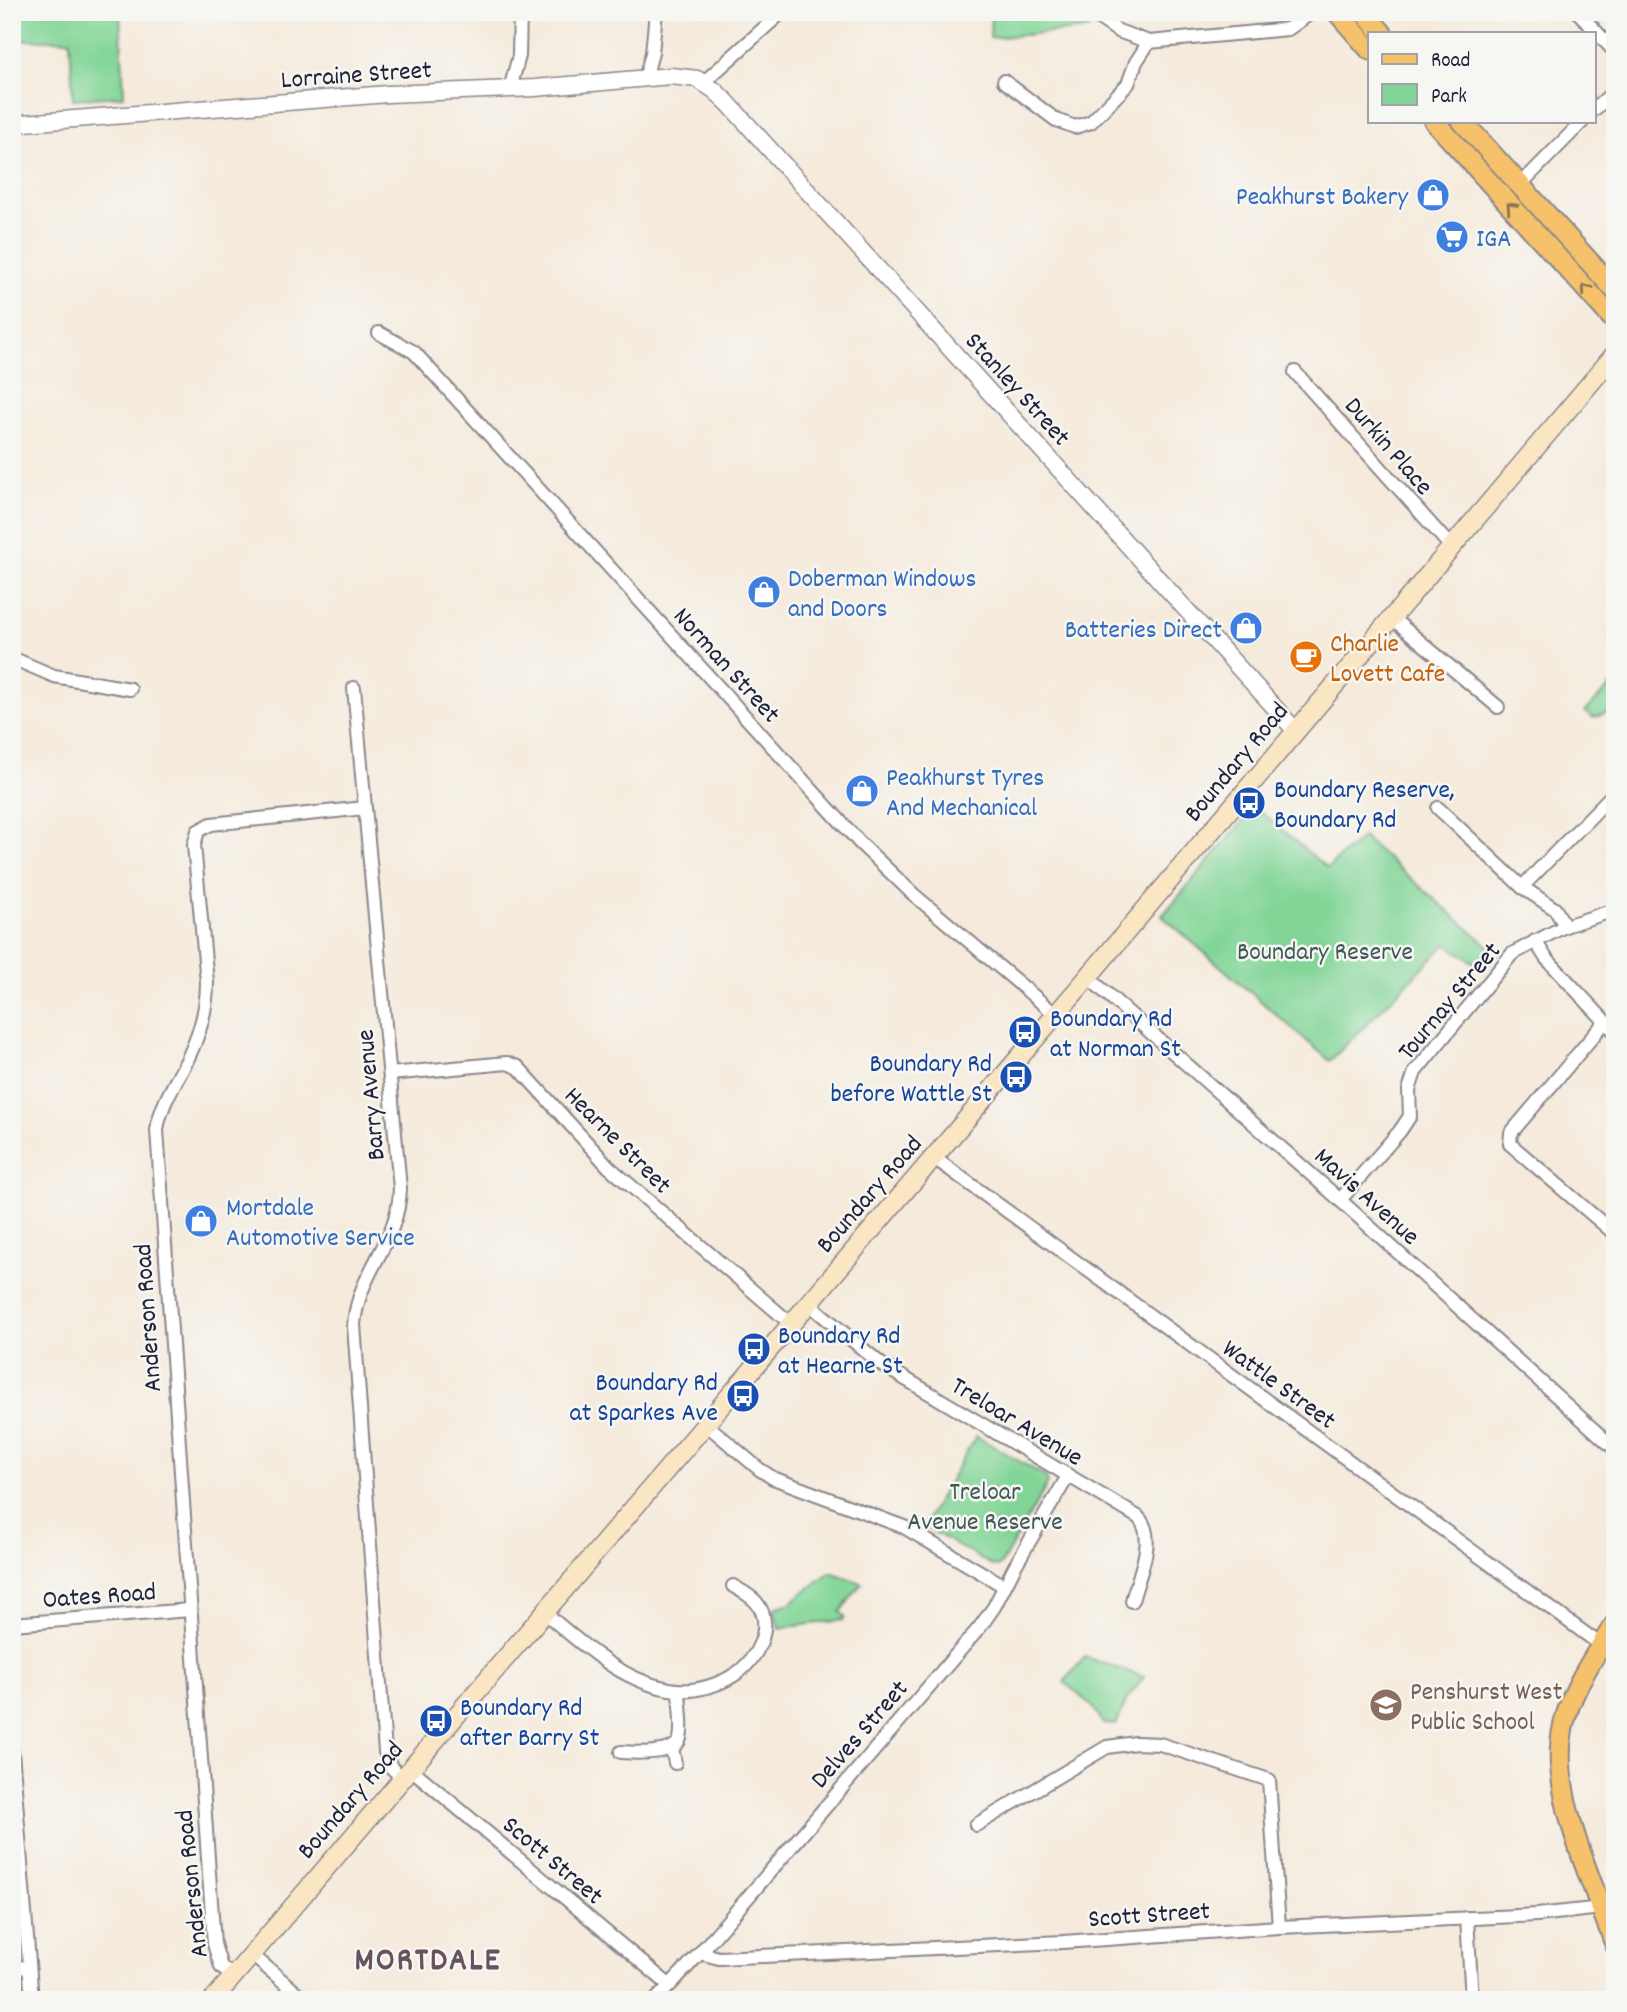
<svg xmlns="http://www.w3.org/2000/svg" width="1627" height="2012" viewBox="0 0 1627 2012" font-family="Dekko,sans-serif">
<rect width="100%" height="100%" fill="#f6f6f2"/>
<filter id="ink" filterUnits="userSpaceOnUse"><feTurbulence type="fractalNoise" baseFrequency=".0143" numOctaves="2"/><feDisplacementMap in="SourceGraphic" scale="14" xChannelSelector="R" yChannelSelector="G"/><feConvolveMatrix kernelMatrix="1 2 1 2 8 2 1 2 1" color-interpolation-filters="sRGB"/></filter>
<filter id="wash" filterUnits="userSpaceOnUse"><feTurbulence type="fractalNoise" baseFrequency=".00686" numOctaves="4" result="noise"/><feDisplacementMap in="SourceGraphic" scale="28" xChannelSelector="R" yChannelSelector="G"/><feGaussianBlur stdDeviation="1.57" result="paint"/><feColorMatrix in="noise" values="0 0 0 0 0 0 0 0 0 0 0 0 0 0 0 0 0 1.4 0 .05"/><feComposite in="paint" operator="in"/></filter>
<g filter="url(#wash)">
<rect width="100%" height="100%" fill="#f5eadb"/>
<g fill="#82d597" stroke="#527c69" stroke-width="2">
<path d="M12 12H120L124 96 73 99 70 40H12Z"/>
<path d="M991 12H1072L1089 29 990 38Z"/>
<path d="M1615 681V710L1593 718 1585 712Z"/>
<path d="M1255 807 1327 868 1363 837 1498 954 1484 969 1446 944 1330 1061 1162 916Z"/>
<path d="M976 1436 1045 1476 1048 1483 1002 1563 998 1567 993 1566 923 1526Z"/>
<path d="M830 1572 862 1583 840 1612 845 1617 843 1620 779 1628 774 1608 790 1603Z"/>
<path d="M1085 1657 1144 1677 1127 1699 1116 1725 1104 1724 1093 1707 1064 1682Z"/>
</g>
</g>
<g filter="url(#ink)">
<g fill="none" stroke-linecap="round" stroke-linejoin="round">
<defs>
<g id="minor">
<path d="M1090 12 1118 31 1149 42 1288 29 1312 12"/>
<path d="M1578 12 1615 52"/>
<path d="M645 79 652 53 656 12"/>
<path d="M1004 81 1056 120 1075 127 1091 122 1128 84 1136 62 1149 42"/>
<path d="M703 83 782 12"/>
<path d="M510 89 519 56 520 12"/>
<path d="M1594 110 1615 90"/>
<path d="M1520 185 1583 121"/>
<path d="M379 333 414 352 860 843 913 894 1055 1014"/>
<path d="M1295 372 1452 548"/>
<path d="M1392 618 1498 707"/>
<path d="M12 658 54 676 130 689"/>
<path d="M354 688 400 1188C399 1243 358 1271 354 1325L385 1752 391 1767 402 1778"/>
<path d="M1438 808 1522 887 1555 909 1565 926"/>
<path d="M1522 887 1615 792"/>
<path d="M1535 941 1546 958 1615 1032"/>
<path d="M1088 977 1340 1200 1615 1449"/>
<path d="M1605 1022 1511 1133 1510 1144 1615 1234"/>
<path d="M390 1074 507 1063 518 1067 609 1167 790 1323"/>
<path d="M933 1157 1601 1645"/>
<path d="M1340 1200 1400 1131 1410 1116 1409 1090 1415 1072 1512 954 1565 926 1615 910"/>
<path d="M808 1303 882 1365 1138 1517C1158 1537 1138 1576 1132 1601"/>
<path d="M706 1424 759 1469 773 1478 904 1527 1004 1586"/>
<path d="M544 1612C582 1644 625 1685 677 1690 695 1692 719 1685 734 1675 756 1662 776 1625 756 1602 750 1595 741 1591 733 1586"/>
<path d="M12 1624 190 1610"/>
<path d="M672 1748 675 1763"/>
<path d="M12 1751 32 2000"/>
<path d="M621 1752C635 1753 672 1755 679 1741 684 1730 679 1703 679 1691"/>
<path d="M410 1768 669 1985"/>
<path d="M976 1825 1107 1747 1136 1743 1160 1744 1269 1780 1279 1927"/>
<path d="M1467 1918 1472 2000"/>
<path d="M700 1953 719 1958 1063 1942 1279 1927 1537 1915 1602 1908"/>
<path d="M251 1954 305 2000"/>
<path d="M12 1968 29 1967"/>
<path d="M232 1976 221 1967 214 1944 157 1130C161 1102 177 1082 189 1056 200 1033 207 1007 207 982L194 845 198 831 211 824 365 808"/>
<path d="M656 2000 700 1953 980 1627 994 1607 1015 1566 1068 1476"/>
</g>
<path id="tertiary" d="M12 124 388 94 535 88 671 76 697 79 714 90 727 102 1295 730"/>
<path id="secondary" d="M213 2000 1088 977 1615 354"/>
<g id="primary">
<path d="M1337 12 1370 50"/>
<path d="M1364 12 1382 33"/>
<path d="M1434 121 1615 321"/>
<path d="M1462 121 1615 290"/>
<path d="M1615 1624C1592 1659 1565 1699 1561 1741 1554 1801 1594 1887 1615 1944"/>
</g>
</defs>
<use href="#minor" stroke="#8c868b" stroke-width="16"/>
<use href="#tertiary" stroke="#8c868b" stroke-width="19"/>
<use href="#secondary" stroke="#8c868b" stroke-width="21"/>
<use href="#primary" stroke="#8c868b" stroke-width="23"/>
<use href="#minor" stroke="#fff" stroke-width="12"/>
<use href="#tertiary" stroke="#fff" stroke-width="16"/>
<use href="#secondary" stroke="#fbe6c4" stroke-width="18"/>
<use href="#primary" stroke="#f5c16b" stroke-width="19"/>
</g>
<defs><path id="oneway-chevron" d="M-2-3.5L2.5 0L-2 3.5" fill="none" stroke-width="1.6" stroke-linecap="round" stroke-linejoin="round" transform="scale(1.75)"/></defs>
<g stroke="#8c7253">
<use href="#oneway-chevron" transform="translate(1511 207) rotate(-132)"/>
<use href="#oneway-chevron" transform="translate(1586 289) rotate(-132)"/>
</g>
</g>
<defs>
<symbol id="shop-disc" viewBox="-11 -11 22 22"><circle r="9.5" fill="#3f7fe0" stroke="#f6f6f2"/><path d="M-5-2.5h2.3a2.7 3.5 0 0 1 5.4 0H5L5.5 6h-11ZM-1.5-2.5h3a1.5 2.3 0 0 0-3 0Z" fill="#fff"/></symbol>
<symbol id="supermarket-disc" viewBox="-11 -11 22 22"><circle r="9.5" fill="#3f7fe0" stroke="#f6f6f2"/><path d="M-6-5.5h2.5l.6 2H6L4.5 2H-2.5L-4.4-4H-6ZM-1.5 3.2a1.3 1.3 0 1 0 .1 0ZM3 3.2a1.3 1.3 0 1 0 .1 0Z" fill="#fff"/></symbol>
<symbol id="cafe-disc" viewBox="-11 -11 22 22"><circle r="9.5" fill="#e8710a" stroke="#f6f6f2"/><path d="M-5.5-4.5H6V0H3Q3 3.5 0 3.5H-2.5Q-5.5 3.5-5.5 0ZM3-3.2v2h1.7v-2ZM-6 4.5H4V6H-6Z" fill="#fff"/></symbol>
<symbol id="bus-disc" viewBox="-11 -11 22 22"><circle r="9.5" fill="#1a4fb4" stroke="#f6f6f2"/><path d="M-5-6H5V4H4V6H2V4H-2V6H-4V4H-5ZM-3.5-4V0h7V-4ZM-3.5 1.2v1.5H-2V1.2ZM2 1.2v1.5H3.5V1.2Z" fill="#fff"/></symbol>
<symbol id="school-disc" viewBox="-11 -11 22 22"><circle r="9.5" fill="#8d6e63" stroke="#f6f6f2"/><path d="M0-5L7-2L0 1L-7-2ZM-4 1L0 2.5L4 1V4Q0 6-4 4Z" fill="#fff"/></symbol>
</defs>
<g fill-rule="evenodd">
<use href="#shop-disc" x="1414" y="176" width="38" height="38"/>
<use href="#supermarket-disc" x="1433" y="218" width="38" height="38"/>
<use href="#shop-disc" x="745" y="573" width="38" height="38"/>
<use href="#shop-disc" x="1227" y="609" width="38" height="38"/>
<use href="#cafe-disc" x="1287" y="638" width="38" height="38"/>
<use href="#shop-disc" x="843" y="772" width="38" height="38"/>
<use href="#bus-disc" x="1230" y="784" width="38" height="38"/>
<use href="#bus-disc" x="1006" y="1013" width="38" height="38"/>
<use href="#bus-disc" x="997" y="1058" width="38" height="38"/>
<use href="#shop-disc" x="182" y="1202" width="38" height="38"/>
<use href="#bus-disc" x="735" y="1330" width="38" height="38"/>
<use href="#bus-disc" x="724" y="1377" width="38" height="38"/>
<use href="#school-disc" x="1367" y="1686" width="38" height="38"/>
<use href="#bus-disc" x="417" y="1702" width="38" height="38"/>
</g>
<g text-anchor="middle" stroke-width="5" stroke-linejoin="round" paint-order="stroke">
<g font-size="26" fill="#22223b" stroke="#f6f6f2">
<text transform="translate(356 73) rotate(-4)" y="9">Lorraine Street</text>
<text transform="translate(1019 388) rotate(48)" y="9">Stanley Street</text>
<text transform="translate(1390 445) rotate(49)" y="9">Durkin Place</text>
<text transform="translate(728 664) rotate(48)" y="9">Norman Street</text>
<text transform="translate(1235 761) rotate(-50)" y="9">Boundary Road</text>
<text transform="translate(1448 1000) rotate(-50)" y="9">Tournay Street</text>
<text transform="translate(369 1095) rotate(-95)" y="9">Barry Avenue</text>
<text transform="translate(619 1139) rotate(45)" y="9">Hearne Street</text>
<text transform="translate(868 1193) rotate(-49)" y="9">Boundary Road</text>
<text transform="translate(1368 1195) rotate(42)" y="9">Mavis Avenue</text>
<text transform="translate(146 1318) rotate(-94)" y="9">Anderson Road</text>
<text transform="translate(1280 1383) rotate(36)" y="9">Wattle Street</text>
<text transform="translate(1018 1420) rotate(31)" y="9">Treloar Avenue</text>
<text transform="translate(99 1594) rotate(-4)" y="9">Oates Road</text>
<text transform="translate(858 1733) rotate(-49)" y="9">Delves Street</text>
<text transform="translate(349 1799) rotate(-49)" y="9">Boundary Road</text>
<text transform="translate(554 1859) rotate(40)" y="9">Scott Street</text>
<text transform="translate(190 1884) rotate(-96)" y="9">Anderson Road</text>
<text transform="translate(1149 1913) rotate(-4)" y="9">Scott Street</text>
</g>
<g font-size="26" fill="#366cbe" stroke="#f6f6f2" text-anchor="start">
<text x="1408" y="204" text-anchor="end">Peakhurst Bakery</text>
<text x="1476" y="246">IGA</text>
<text x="788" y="586">Doberman Windows<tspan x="788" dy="30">and Doors</tspan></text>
<text x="1222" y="637" text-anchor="end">Batteries Direct</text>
<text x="886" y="785">Peakhurst Tyres<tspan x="886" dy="30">And Mechanical</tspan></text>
<text x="226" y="1215">Mortdale<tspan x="226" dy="30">Automotive Service</tspan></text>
</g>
<g font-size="26" fill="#c56008" stroke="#f6f6f2" text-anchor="start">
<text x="1330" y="651">Charlie<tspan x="1330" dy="30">Lovett Cafe</tspan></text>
</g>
<g font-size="26" fill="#164399" stroke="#f6f6f2" text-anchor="start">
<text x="1274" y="797">Boundary Reserve,<tspan x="1274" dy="30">Boundary Rd</tspan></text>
<text x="1050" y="1026">Boundary Rd<tspan x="1050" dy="30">at Norman St</tspan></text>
<text x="992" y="1071" text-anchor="end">Boundary Rd<tspan x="992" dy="30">before Wattle St</tspan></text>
<text x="778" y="1343">Boundary Rd<tspan x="778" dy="30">at Hearne St</tspan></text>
<text x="718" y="1390" text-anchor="end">Boundary Rd<tspan x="718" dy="30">at Sparkes Ave</tspan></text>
<text x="460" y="1715">Boundary Rd<tspan x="460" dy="30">after Barry St</tspan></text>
</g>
<g font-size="26" fill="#3f5857" stroke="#f6f6f2">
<text x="1325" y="959">Boundary Reserve</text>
<text x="985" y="1499">Treloar<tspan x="985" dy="30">Avenue Reserve</tspan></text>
</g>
<g font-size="26" fill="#785e54" stroke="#f6f6f2" text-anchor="start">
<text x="1410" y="1699">Penshurst West<tspan x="1410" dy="30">Public School</tspan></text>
</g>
<g font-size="33" font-weight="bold" letter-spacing="2" fill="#68525d" stroke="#f6f6f2">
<text x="428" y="1969">MORTDALE</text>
</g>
</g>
<rect width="1627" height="2012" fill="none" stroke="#f6f6f2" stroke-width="42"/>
<rect x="1368" y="32" width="228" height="91" fill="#f6f6f2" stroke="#a1a1a9" stroke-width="2"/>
<rect x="1382" y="54" width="35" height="10" fill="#f5c16b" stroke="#a1a1a9" stroke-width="2"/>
<text x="1431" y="66" font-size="21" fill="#22223b">Road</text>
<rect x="1382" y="84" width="35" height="21" fill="#82d597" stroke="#a1a1a9" stroke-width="2"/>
<text x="1431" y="102" font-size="21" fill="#22223b">Park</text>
</svg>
